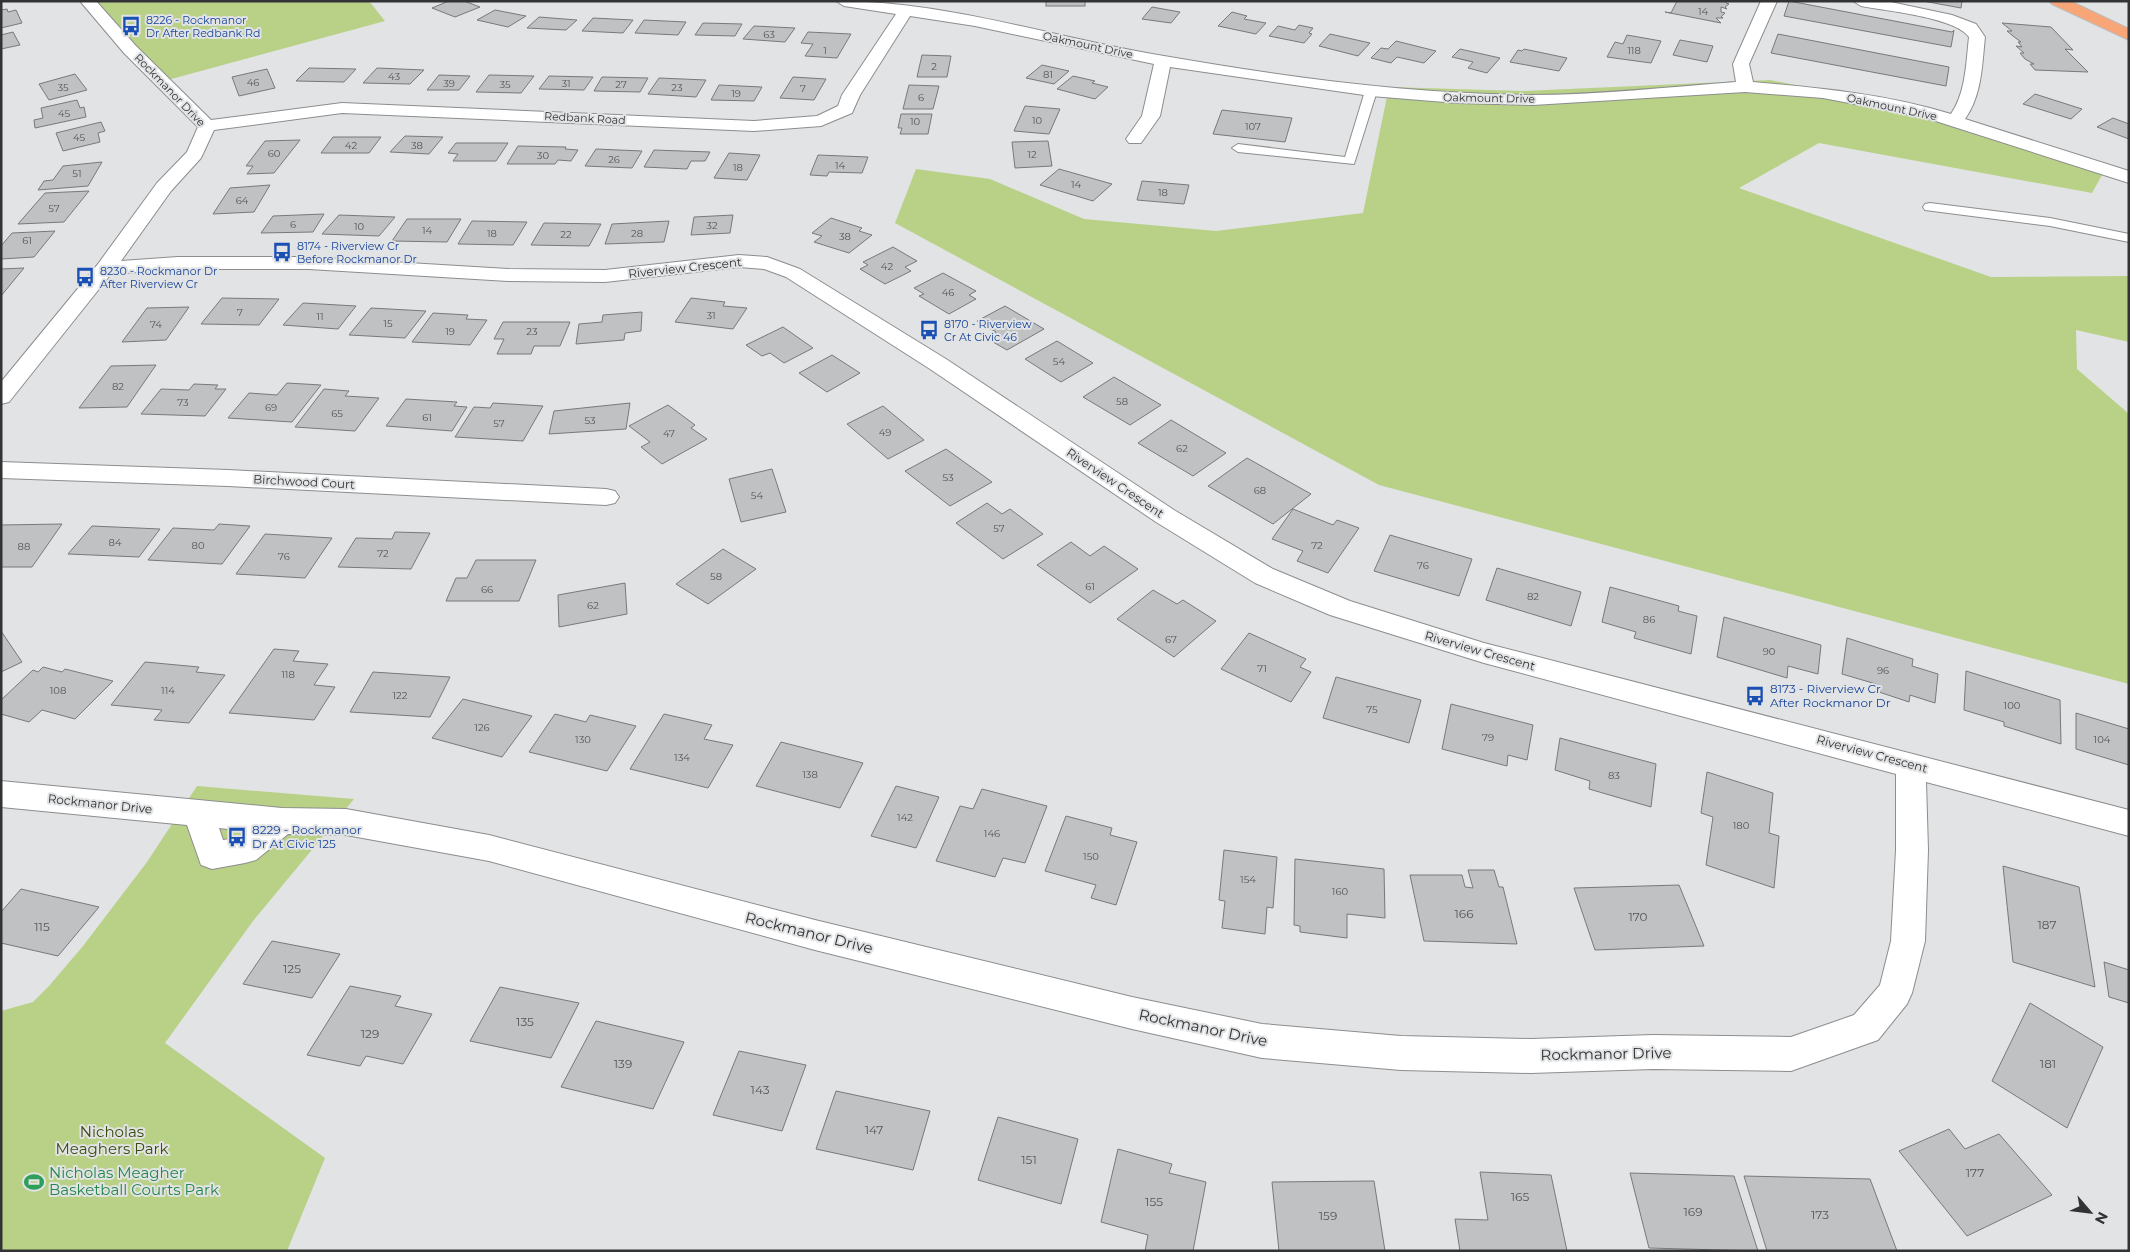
<svg xmlns="http://www.w3.org/2000/svg" width="2130" height="1252" viewBox="0 0 2130 1252" font-family="Montserrat,sans-serif">
<rect width="100%" height="100%" fill="#e1e3e4"/>
<g fill="#b9d187">
<path d="M97 1H369L385 21 164 81 115 27Z"/>
<path d="M1770 80 1928 111 2107 166 2092 193 1819 143 1739 188 1991 277 2129 276V342L2076 330 2077 369 2129 414V684L1379 485 895 223 916 169 990 179 1084 219 1216 231 1363 213 1389 87 1522 91Z"/>
<path d="M197 786 354 799 253 921 165 1043 325 1158 287 1251H1V1011L33 1002 49 986 83 946 147 862Z"/>
</g>
<g fill="#c0c1c3" stroke="#77797a">
<path d="M449 1H464L480 7 455 17 432 8Z"/>
<rect x="1046" y="1" width="39" height="5"/>
<path d="M1677 1H1726V3L1729 4 1725 7 1727 9 1721 7V12L1725 13 1721 17 1723 18H1716L1721 23 1665 12 1671 13Z"/>
<path d="M1789 1 1952 32 1954 30 1951 47 1784 16Z"/>
<path d="M1923 1H1962L1961 8Z"/>
<path d="M1152 7 1180 12 1171 23 1142 19Z"/>
<path d="M7 9 8 12 16 10 22 23 1 28V10Z"/>
<path d="M495 10 526 16 508 27 477 20Z"/>
<path d="M1232 12 1247 16 1244 19 1266 23 1256 34 1218 26Z"/>
<path d="M539 17 577 20 566 30 527 28Z"/>
<path d="M593 18 633 20 623 33 582 31Z"/>
<path d="M644 20 686 22 678 35 635 33Z"/>
<path d="M703 23 742 24 735 36 695 35Z"/>
<path d="M2002 23 2051 27 2073 50 2065 49 2088 72 2035 70 2030 64H2034L2025 59 2020 53H2024L2016 46 2022 47 2018 42H2021L2013 36 2007 31H2012Z"/>
<path d="M1299 25 1313 28 1309 33 1312 34 1304 43 1269 36 1278 26 1295 30Z"/>
<path d="M754 26 795 28 785 42 743 39Z"/>
<path d="M13 32 20 45 1 49V35Z"/>
<path d="M808 32 851 34 837 58 805 56 813 44 801 43Z"/>
<path d="M1330 34 1370 43 1358 56 1319 46Z"/>
<path d="M1778 34 1949 67 1946 86 1771 53Z"/>
<path d="M1627 35 1661 41 1651 63 1607 57 1615 42 1623 44Z"/>
<path d="M1680 40 1713 46 1707 62 1673 55Z"/>
<path d="M1396 41 1436 51 1424 63 1397 57 1391 63 1371 58 1381 48 1388 49Z"/>
<path d="M1460 49 1500 58 1487 73 1468 68 1473 62 1452 57Z"/>
<path d="M1524 49 1567 58 1559 71 1510 62 1518 50 1522 51Z"/>
<path d="M922 55 951 56 947 77H917Z"/>
<path d="M1042 65 1069 71 1054 84 1026 78Z"/>
<path d="M309 68 356 69 344 82 296 81Z"/>
<path d="M377 68 424 70 410 84 363 83Z"/>
<path d="M267 69 275 88 239 96 232 77Z"/>
<path d="M75 74 87 90 49 100 39 84Z"/>
<path d="M439 75 470 76 459 90H427Z"/>
<path d="M489 75 534 76 521 93 476 92Z"/>
<path d="M549 76 593 77 584 90 539 89Z"/>
<path d="M1073 76 1095 81 1092 83 1108 87 1095 99 1057 89Z"/>
<path d="M602 77 648 78 640 92 594 91Z"/>
<path d="M793 77 826 79 814 100 780 98Z"/>
<path d="M659 78 706 80 696 97 648 94Z"/>
<path d="M719 85 762 87 754 101 711 100Z"/>
<path d="M909 85 939 86 933 109H903Z"/>
<path d="M2035 94 2082 109 2071 119 2023 104Z"/>
<path d="M77 100 80 108 84 107 86 117 35 128 34 120 43 118 41 108Z"/>
<path d="M1025 106 1060 109 1049 134 1014 131Z"/>
<path d="M1222 110 1292 118 1285 142 1213 134Z"/>
<path d="M901 114H932L928 134H900L902 128H898Z"/>
<path d="M2113 118 2129 124V139L2097 127Z"/>
<path d="M101 122 105 131 98 133 100 142 63 151 56 133Z"/>
<path d="M405 136 443 137 429 154 390 152Z"/>
<path d="M333 137H381L369 153H321Z"/>
<path d="M300 140 274 173 247 174 253 166H246L265 141Z"/>
<path d="M1048 141 1052 166 1015 168 1012 142Z"/>
<path d="M456 143H508L496 161H453L458 154 448 153Z"/>
<path d="M518 146 566 147 565 149 578 150 571 161 558 160 555 164H507Z"/>
<path d="M596 149 642 151 632 168 585 166Z"/>
<path d="M654 150 710 152 705 161H691L687 169 644 167Z"/>
<path d="M729 153 760 155 747 180 714 178Z"/>
<path d="M818 155 868 157 862 173 829 172 827 176 810 175Z"/>
<path d="M102 162 88 186 38 190 44 181 53 180 63 166Z"/>
<path d="M1059 169 1112 184 1093 201 1040 185Z"/>
<path d="M1142 181 1189 185 1184 204 1137 200Z"/>
<path d="M270 185 254 212 213 214 230 188Z"/>
<path d="M89 191 64 222 18 224 45 193Z"/>
<path d="M324 214 313 232 261 233 273 216Z"/>
<path d="M339 215 395 217 379 236 322 234Z"/>
<path d="M733 215 730 233 691 235 694 217Z"/>
<path d="M831 218 862 228 859 231 872 235 849 253 814 242 822 236 812 233Z"/>
<path d="M407 219H461L447 242 392 241Z"/>
<path d="M472 221 527 222 513 245 458 244Z"/>
<path d="M669 221 664 242 605 244 612 224Z"/>
<path d="M544 223 601 224 589 246 531 245Z"/>
<path d="M55 231 34 257 1 259V246L12 233Z"/>
<path d="M893 247 917 261 905 267 911 271 885 284 860 269 868 265 863 262Z"/>
<path d="M24 268 1 296V269Z"/>
<path d="M943 273 976 291 969 295 976 299 949 314 919 296 924 294 914 288Z"/>
<path d="M222 298 279 299 259 325 201 324Z"/>
<path d="M691 298 725 302 723 306 747 308 733 329 675 322Z"/>
<path d="M303 303 356 306 338 329 283 325Z"/>
<path d="M1005 306 1044 329 1007 350 986 338 996 332 977 321Z"/>
<path d="M189 307 166 340 122 342 147 308Z"/>
<path d="M371 308 426 311 405 338 349 335Z"/>
<path d="M642 312 641 331 625 333 624 340 576 344 579 324 602 322 603 315Z"/>
<path d="M433 313 468 315 466 319 487 320 470 345 412 342Z"/>
<path d="M503 322H570L560 346H534L531 354H497L504 339H494Z"/>
<path d="M783 327 813 348 784 363 770 353 762 356 746 345Z"/>
<path d="M1057 341 1093 363 1061 382 1025 359Z"/>
<path d="M832 355 860 373 827 392 799 373Z"/>
<path d="M156 365 127 407 79 408 111 366Z"/>
<path d="M1114 377 1161 405 1130 425 1083 397Z"/>
<path d="M287 383 321 385 292 422 228 418 249 393 277 395Z"/>
<path d="M194 384 218 385 215 389H226L205 416 141 414 161 389 189 390Z"/>
<path d="M324 389 349 391 345 396 379 398 355 431 295 427Z"/>
<path d="M406 399 457 402 454 406 467 407 452 431 386 426Z"/>
<path d="M493 403 543 406 523 441 455 437 474 407 490 408Z"/>
<path d="M630 403 626 429 549 434 554 411Z"/>
<path d="M668 405 695 425 691 428 707 439 662 464 641 447 650 442 629 426Z"/>
<path d="M883 406 924 440 888 459 847 424Z"/>
<path d="M1171 420 1226 453 1193 476 1138 443Z"/>
<path d="M946 449 992 482 950 506 905 471Z"/>
<path d="M1247 458 1311 494 1273 524 1208 486Z"/>
<path d="M772 469 786 512 741 522 729 479Z"/>
<path d="M987 503 1002 514 1010 509 1043 534 1003 559 956 523Z"/>
<path d="M1293 509 1333 525 1337 520 1359 528 1328 573 1297 561 1303 551 1272 539Z"/>
<path d="M62 524 32 567H1V525Z"/>
<path d="M219 524 250 526 222 564 148 560 173 528 214 530Z"/>
<path d="M92 526 160 529 139 557 68 554Z"/>
<path d="M395 532 430 533 411 569 338 567 356 538 392 539Z"/>
<path d="M265 534 332 538 305 578 236 574Z"/>
<path d="M1390 535 1472 559 1459 596 1374 571Z"/>
<path d="M1071 542 1090 556 1104 546 1138 569 1090 603 1037 565Z"/>
<path d="M723 549 756 569 708 604 676 584Z"/>
<path d="M476 560H536L519 601H446L456 578H467Z"/>
<path d="M1497 568 1581 592 1571 626 1486 600Z"/>
<path d="M625 583 627 614 559 627 558 595Z"/>
<path d="M1610 587 1679 606 1678 611 1697 616 1691 654 1634 638 1636 632 1602 622Z"/>
<path d="M1153 590 1177 604 1183 600 1216 621 1174 657 1117 619Z"/>
<path d="M1724 617 1821 645 1818 674 1788 666 1787 678 1717 657Z"/>
<path d="M1 631 22 662 1 672Z"/>
<path d="M1249 633 1306 659 1300 667 1311 672 1291 702 1221 669Z"/>
<path d="M1847 638 1913 659 1912 666 1938 674 1935 703 1910 695 1909 702 1876 691V684L1842 674Z"/>
<path d="M274 649 299 651 293 661 328 664 314 685 335 687 314 720 229 713Z"/>
<path d="M145 662 199 667 196 672 225 675 189 723 154 720 162 710 111 705Z"/>
<path d="M43 667 62 672 65 669 113 681 75 719 42 710 29 722 1 714V700L33 670 38 672Z"/>
<path d="M1966 671 2060 700 2061 744 2004 726V722L1964 710Z"/>
<path d="M373 672 450 677 430 717 350 712Z"/>
<path d="M1336 677 1421 700 1409 743 1323 718Z"/>
<path d="M463 699 532 716 502 757 432 738Z"/>
<path d="M1451 704 1533 725 1527 760 1508 755 1507 766 1442 749Z"/>
<path d="M2076 713 2129 729V765L2076 749Z"/>
<path d="M555 714 586 722 590 715 636 726 607 771 529 752Z"/>
<path d="M664 714 712 725 704 739 733 745 708 788 630 769Z"/>
<path d="M1560 738 1656 764 1651 807 1589 789 1590 781 1555 770Z"/>
<path d="M781 742 863 763 840 808 756 786Z"/>
<path d="M1707 772 1773 793 1769 833 1779 836 1774 888 1706 865 1713 817 1701 813Z"/>
<path d="M896 786 939 797 916 848 871 836Z"/>
<path d="M982 789 1047 806 1025 863 1003 858 995 877 936 861 960 806 973 809Z"/>
<path d="M1066 816 1112 828 1110 835 1137 842 1116 905 1091 898 1096 885 1045 871Z"/>
<path d="M1224 850 1277 857 1273 908 1267 907 1265 934 1222 928 1225 901 1219 900Z"/>
<path d="M1295 859 1384 869 1385 918 1347 914V938L1300 932V926L1294 925Z"/>
<path d="M2003 866 2079 887 2095 987 2013 962Z"/>
<path d="M1468 870H1494L1499 887H1503L1517 944 1424 941 1410 875H1462L1465 887 1473 888Z"/>
<path d="M1679 885 1704 946 1595 950 1574 888Z"/>
<path d="M21 889 99 907 58 956 1 943V912Z"/>
<path d="M272 941 340 954 312 998 243 984Z"/>
<path d="M2104 962 2129 970V1003L2109 997Z"/>
<path d="M350 986 401 996 395 1006 432 1014 403 1064 366 1056 360 1066 307 1055Z"/>
<path d="M500 987 579 1003 551 1058 470 1041Z"/>
<path d="M2030 1003 2103 1047 2067 1128 1992 1081Z"/>
<path d="M596 1021 684 1042 653 1109 561 1087Z"/>
<path d="M739 1051 806 1065 782 1131 713 1115Z"/>
<path d="M836 1091 930 1111 913 1170 816 1149Z"/>
<path d="M998 1117 1078 1139 1061 1204 978 1180Z"/>
<path d="M1949 1129 1965 1149 1999 1134 2052 1195 1967 1236 1899 1151Z"/>
<path d="M1118 1149 1172 1164 1169 1173 1206 1182 1193 1251H1145L1148 1235 1101 1222Z"/>
<path d="M1480 1172 1551 1175 1567 1251H1460L1455 1219 1488 1220Z"/>
<path d="M1630 1173 1734 1176 1758 1251 1649 1248Z"/>
<path d="M1744 1176 1870 1179 1897 1251H1767Z"/>
<path d="M1374 1181 1385 1251H1279L1272 1182Z"/>
</g>
<g fill="none" stroke-linecap="round" stroke-linejoin="round">
<defs>
<g id="service">
<path d="M1371 87 1377 91 1354 164 1238 152 1232 148 1238 144 1345 157 1365 91Z"/>
<path d="M1930 203 2050 218 2129 234V242L2050 226 1925 210 1923 207 1925 204Z"/>
</g>
<g id="minor">
<path d="M80 1H96L136 46 211 120 342 103 754 121 817 116 838 106 842 95 896 14 844 6 836 1C948 1 1055 38 1164 56 1285 77 1408 94 1531 95 1597 95 1669 87 1736 82L1733 64 1761 1H1777L1749 64 1753 82C1819 88 1887 94 1951 114 1966 92 1966 63 1969 37 1955 17 1886 11 1861 6L1853 1H1886L1952 15 1976 24 1985 37C1982 65 1982 95 1965 119L2129 171V183L1923 117 1823 98 1745 92 1533 105 1457 103 1371 96 1170 67 1160 116 1141 143H1129L1126 139 1142 116 1154 64 975 26 910 16 860 95 852 113 821 126 754 131 342 113 214 130 201 158 171 191 121 261 178 257H309L508 269 605 270 739 255 767 257 800 269 946 359 1174 510 1273 569 1350 601 1484 643 2129 810V836L1926 782 1928 850 1925 941 1912 993 1907 1004 1878 1040 1791 1071 1653 1069 1531 1073 1401 1070 1262 1058 1132 1029 815 950 489 861 346 835 288 834 256 860 245 863 212 869 201 865 187 825 1 807V781L282 808 346 809 489 835 815 920 1132 997 1262 1024 1401 1036 1531 1039 1653 1035 1791 1037 1854 1015 1880 985 1891 941 1896 850V774L1484 663 1330 615 1255 583 1156 522 930 369 786 277 764 269 739 267 605 282 508 281 309 269H178L111 274 9 402 1 404V382L98 264 157 183 187 152 198 127 124 53ZM219 828 247 831 237 838 223 840Z"/>
<path d="M1 462 228 470 606 489 615 491 619 497 615 503 606 505 228 486 1 478Z"/>
</g>
<path id="motorway" d="M2049 1H2070L2129 29V40L2052 4Z"/>
</defs>
<use href="#service" stroke="#8c8d8f" stroke-width="2"/>
<use href="#minor" stroke="#8c8d8f" stroke-width="2"/>
<use href="#motorway" stroke="#bdbebe" stroke-width="2"/>
<use href="#service" fill="#fff" fill-rule="evenodd"/>
<use href="#minor" fill="#fff" fill-rule="evenodd"/>
<use href="#motorway" fill="#f8a678" fill-rule="evenodd"/>
</g>
<defs>
<symbol id="bus-bare" viewBox="-9 -9 18 18"><path d="M-5-6H5V4H4V6H2V4H-2V6H-4V4H-5ZM-3.5-4V0h7V-4ZM-3.5 1.2v1.5H-2V1.2ZM2 1.2v1.5H3.5V1.2Z" fill="#1a4fb4" stroke="#e1e3e4" stroke-width="2.5" paint-order="stroke"/></symbol>
<symbol id="stadium-bare" viewBox="-9 -9 18 18"><path d="M0-5a6.5 5 0 1 0 0 10a6.5 5 0 1 0 0-10ZM-3.5-1.8h7v3.6h-7Z" fill="#2e9e5b" stroke="#e1e3e4" stroke-width="2.5" paint-order="stroke"/></symbol>
</defs>
<g fill-rule="evenodd">
<use href="#bus-bare" x="117" y="12" width="28" height="28"/>
<use href="#bus-bare" x="268" y="238" width="28" height="28"/>
<use href="#bus-bare" x="71" y="263" width="28" height="28"/>
<use href="#bus-bare" x="915" y="316" width="28" height="28"/>
<use href="#bus-bare" x="1741" y="682" width="28" height="28"/>
<use href="#bus-bare" x="223" y="823" width="28" height="28"/>
<use href="#stadium-bare" x="20" y="1168" width="28" height="28"/>
</g>
<g text-anchor="middle" stroke-width="4" stroke-linejoin="round" paint-order="stroke">
<g font-size="10" fill="#565658">
<text x="1703" y="15">14</text>
<text x="769" y="38">63</text>
<text x="825" y="54">1</text>
<text x="1634" y="54">118</text>
<text x="934" y="70">2</text>
<text x="1048" y="78">81</text>
<text x="394" y="80">43</text>
<text x="253" y="86">46</text>
<text x="449" y="87">39</text>
<text x="566" y="87">31</text>
<text x="505" y="88">35</text>
<text x="621" y="88">27</text>
<text x="63" y="91">35</text>
<text x="677" y="91">23</text>
<text x="803" y="92">7</text>
<text x="736" y="97">19</text>
<text x="921" y="101">6</text>
<text x="64" y="117">45</text>
<text x="1037" y="124">10</text>
<text x="915" y="125">10</text>
<text x="1253" y="130">107</text>
<text x="79" y="141">45</text>
<text x="351" y="149">42</text>
<text x="417" y="149">38</text>
<text x="274" y="157">60</text>
<text x="1032" y="158">12</text>
<text x="543" y="159">30</text>
<text x="614" y="163">26</text>
<text x="840" y="169">14</text>
<text x="738" y="171">18</text>
<text x="77" y="177">51</text>
<text x="1076" y="188">14</text>
<text x="1163" y="196">18</text>
<text x="242" y="204">64</text>
<text x="54" y="212">57</text>
<text x="293" y="228">6</text>
<text x="712" y="229">32</text>
<text x="359" y="230">10</text>
<text x="427" y="234">14</text>
<text x="492" y="237">18</text>
<text x="637" y="237">28</text>
<text x="566" y="238">22</text>
<text x="845" y="240">38</text>
<text x="27" y="244">61</text>
<text x="887" y="270">42</text>
<text x="948" y="296">46</text>
<text x="240" y="316">7</text>
<text x="711" y="319">31</text>
<text x="320" y="320">11</text>
<text x="388" y="327">15</text>
<text x="156" y="328">74</text>
<text x="450" y="335">19</text>
<text x="532" y="335">23</text>
<text x="1059" y="365">54</text>
<text x="118" y="390">82</text>
<text x="1122" y="405">58</text>
<text x="183" y="406">73</text>
<text x="271" y="411">69</text>
<text x="337" y="417">65</text>
<text x="427" y="421">61</text>
<text x="590" y="424">53</text>
<text x="499" y="427">57</text>
<text x="885" y="436">49</text>
<text x="669" y="437">47</text>
<text x="1182" y="452">62</text>
<text x="948" y="481">53</text>
<text x="1260" y="494">68</text>
<text x="757" y="499">54</text>
<text x="999" y="532">57</text>
<text x="115" y="546">84</text>
<text x="198" y="549">80</text>
<text x="1317" y="549">72</text>
<text x="24" y="550">88</text>
<text x="383" y="557">72</text>
<text x="284" y="560">76</text>
<text x="1423" y="569">76</text>
<text x="716" y="580">58</text>
<text x="1090" y="590">61</text>
<text x="487" y="593">66</text>
<text x="1533" y="600">82</text>
<text x="593" y="609">62</text>
<text x="1649" y="623">86</text>
<text x="1171" y="643">67</text>
<text x="1769" y="655">90</text>
<text x="1262" y="672">71</text>
<text x="1883" y="674">96</text>
<text x="288" y="678">118</text>
<text x="58" y="694">108</text>
<text x="168" y="694">114</text>
<text x="400" y="699">122</text>
<text x="2012" y="709">100</text>
<text x="1372" y="713">75</text>
<text x="482" y="731">126</text>
<text x="1488" y="741">79</text>
<text x="583" y="743">130</text>
<text x="2102" y="743">104</text>
<text x="682" y="761">134</text>
<text x="810" y="778">138</text>
<text x="1614" y="779">83</text>
<text x="905" y="821">142</text>
<text x="1741" y="829">180</text>
<text x="992" y="837">146</text>
<text x="1091" y="860">150</text>
<text x="1248" y="883">154</text>
<text x="1340" y="895">160</text>
</g>
<g font-size="11" fill="#164399" stroke="#e1e3e4" text-anchor="start">
<text x="146" y="24">8226 - Rockmanor<tspan x="146" dy="13">Dr After Redbank Rd</tspan></text>
<text x="297" y="250">8174 - Riverview Cr<tspan x="297" dy="13">Before Rockmanor Dr</tspan></text>
<text x="100" y="275">8230 - Rockmanor Dr<tspan x="100" dy="13">After Riverview Cr</tspan></text>
<text x="944" y="328">8170 - Riverview<tspan x="944" dy="13">Cr At Civic 46</tspan></text>
</g>
<g font-size="11" fill="#323334" stroke="#e1e3e4">
<text transform="translate(1088 45) rotate(12)" y="4">Oakmount Drive</text>
<text transform="translate(170 90) rotate(46)" y="4">Rockmanor Drive</text>
<text transform="translate(1489 98) rotate(1)" y="4">Oakmount Drive</text>
<text transform="translate(1892 107) rotate(12)" y="4">Oakmount Drive</text>
<text transform="translate(585 118) rotate(3)" y="4">Redbank Road</text>
</g>
<g font-size="12" fill="#323334" stroke="#e1e3e4">
<text transform="translate(685 268) rotate(-6)" y="4">Riverview Crescent</text>
<text transform="translate(304 482) rotate(3)" y="4">Birchwood Court</text>
<text transform="translate(1115 483) rotate(34)" y="4">Riverview Crescent</text>
<text transform="translate(1480 651) rotate(16)" y="4">Riverview Crescent</text>
<text transform="translate(1872 754) rotate(15)" y="4">Riverview Crescent</text>
<text transform="translate(100 804) rotate(6)" y="4">Rockmanor Drive</text>
</g>
<g font-size="12" fill="#164399" stroke="#e1e3e4" text-anchor="start">
<text x="1770" y="693">8173 - Riverview Cr<tspan x="1770" dy="14">After Rockmanor Dr</tspan></text>
<text x="252" y="834">8229 - Rockmanor<tspan x="252" dy="14">Dr At Civic 125</tspan></text>
</g>
<g font-size="12" fill="#565658">
<text x="1464" y="918">166</text>
<text x="1638" y="921">170</text>
<text x="2047" y="929">187</text>
<text x="42" y="931">115</text>
<text x="292" y="973">125</text>
<text x="525" y="1026">135</text>
<text x="370" y="1038">129</text>
<text x="623" y="1068">139</text>
<text x="2048" y="1068">181</text>
<text x="760" y="1094">143</text>
<text x="874" y="1134">147</text>
<text x="1029" y="1164">151</text>
<text x="1975" y="1177">177</text>
<text x="1520" y="1201">165</text>
<text x="1154" y="1206">155</text>
<text x="1693" y="1216">169</text>
<text x="1820" y="1219">173</text>
<text x="1328" y="1220">159</text>
</g>
<g font-size="15" fill="#323334" stroke="#e1e3e4">
<text transform="translate(809 933) rotate(14)" y="5">Rockmanor Drive</text>
<text transform="translate(1203 1028) rotate(12)" y="5">Rockmanor Drive</text>
<text transform="translate(1606 1054) rotate(-1)" y="5">Rockmanor Drive</text>
</g>
<g font-size="15" fill="#3b4b0e" stroke="#e1e3e4">
<text x="112" y="1137">Nicholas<tspan x="112" dy="17">Meaghers Park</tspan></text>
</g>
<g font-size="15" fill="#27864d" stroke="#e1e3e4" text-anchor="start">
<text x="49" y="1178">Nicholas Meagher<tspan x="49" dy="17">Basketball Courts Park</tspan></text>
</g>
</g>
<rect width="2130" height="1252" fill="none" stroke="#323334" stroke-width="5"/>
<g transform="translate(2090 1212) rotate(118)" stroke="#e1e3e4" stroke-width="4" paint-order="stroke">
<path d="M0-4L9 19L0 12L-9 19Z" fill="#323334"/>
<text y="-8" font-size="14" font-weight="bold" text-anchor="middle" fill="#323334">N</text>
</g>
</svg>
